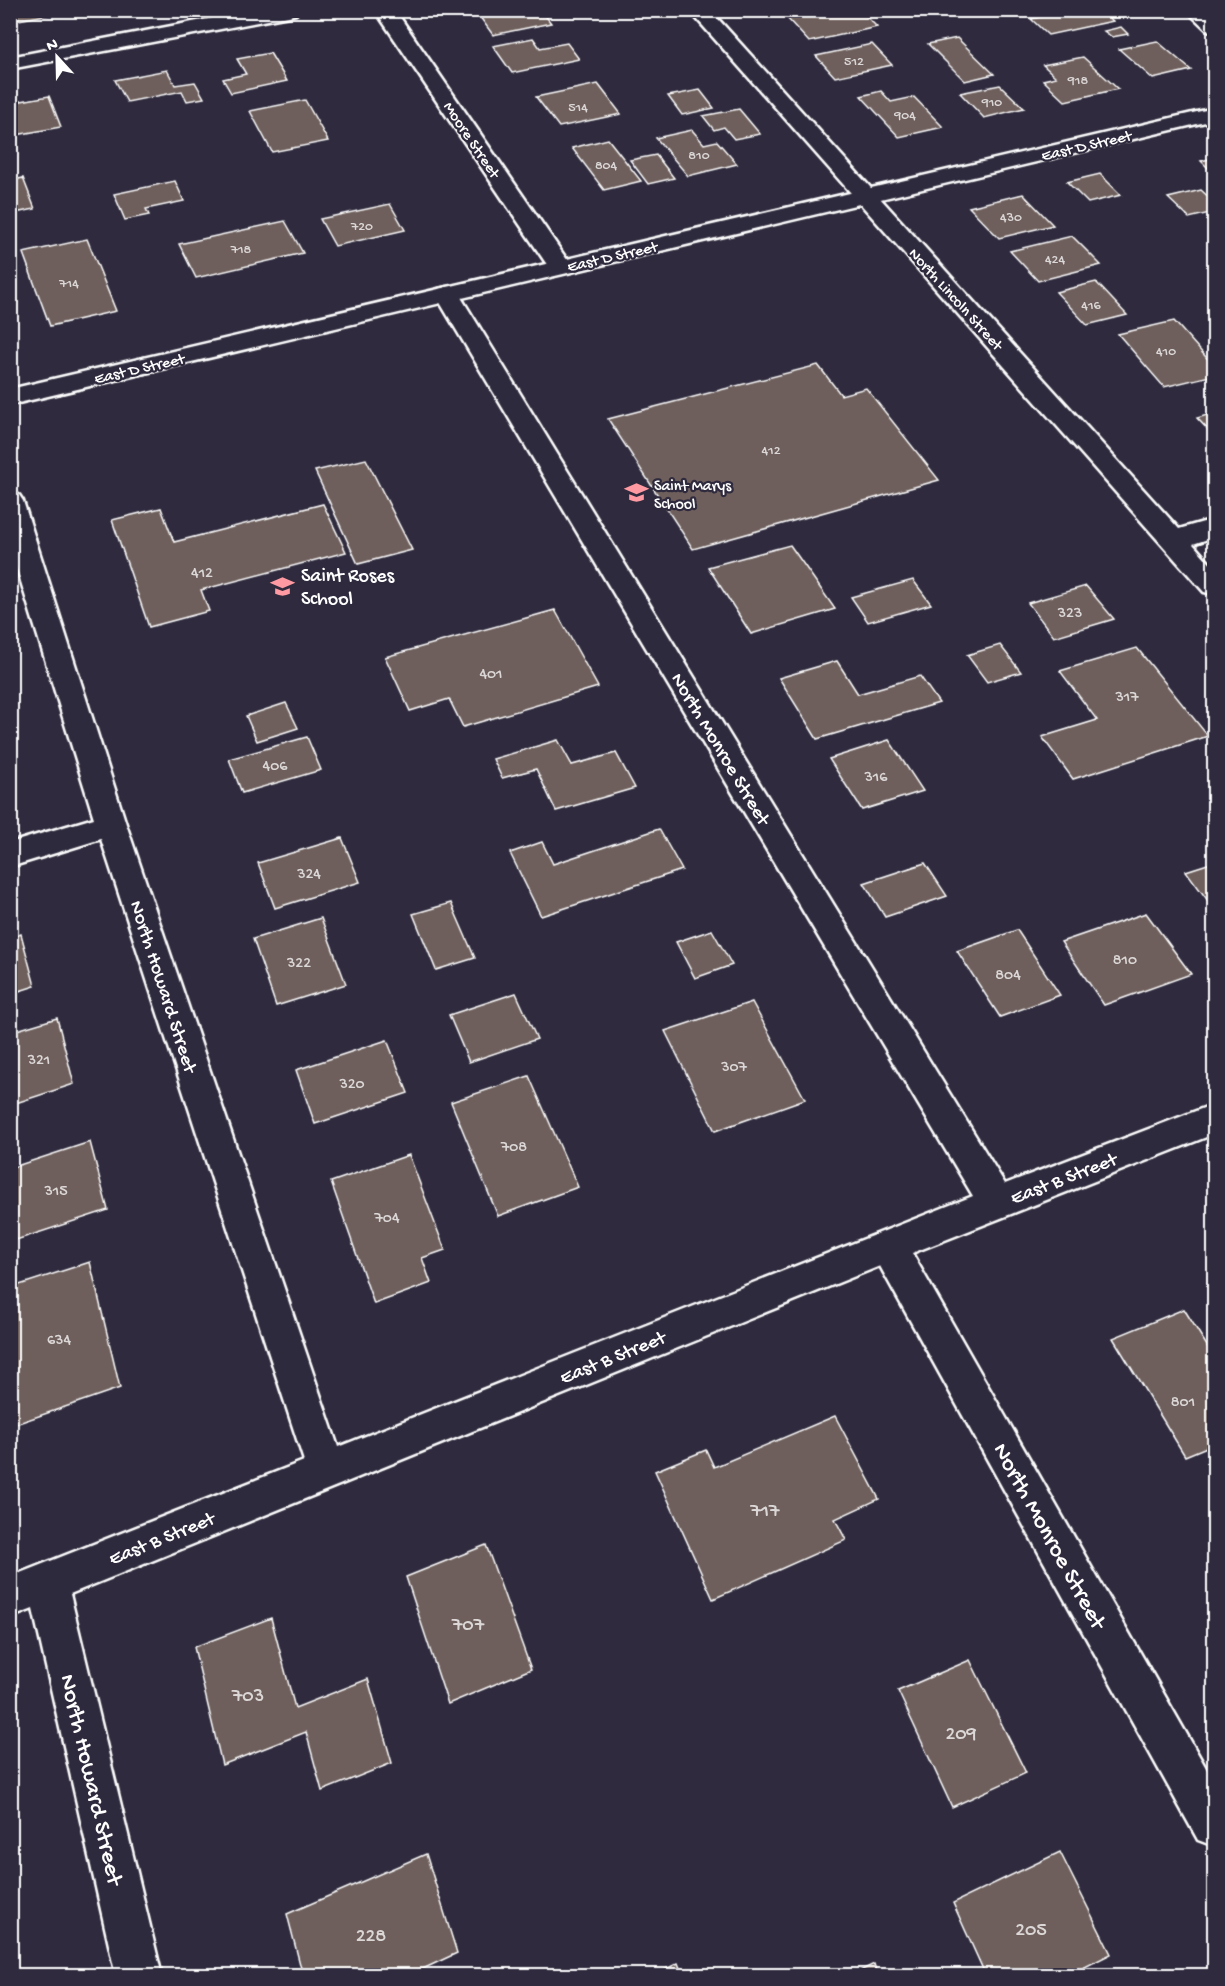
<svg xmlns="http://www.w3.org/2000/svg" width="1225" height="1986" viewBox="0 0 1225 1986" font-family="'Gochi Hand',sans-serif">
<rect width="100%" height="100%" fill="#2f2a3d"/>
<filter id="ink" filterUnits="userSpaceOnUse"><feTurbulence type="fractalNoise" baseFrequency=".0167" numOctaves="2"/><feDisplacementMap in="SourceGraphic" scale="12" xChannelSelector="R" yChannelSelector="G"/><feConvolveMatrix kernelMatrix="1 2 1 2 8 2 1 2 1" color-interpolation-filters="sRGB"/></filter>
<g filter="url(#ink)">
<g fill="#6e5f5c" stroke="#fff" stroke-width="1.5">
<path d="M15 10H73L19 20Z"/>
<path d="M491 10H520L522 13 541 10 551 23 493 35 477 13Z"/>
<path d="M854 10H860L877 27 809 42 787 18 821 11 826 16Z"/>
<path d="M1073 10H1101L1113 21 1048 35 1031 19Z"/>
<path d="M1121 27 1128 34 1112 37 1104 31Z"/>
<path d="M533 38 540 48 567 43 579 59 512 73 493 46Z"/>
<path d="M957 38 994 74 965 81 928 44Z"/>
<path d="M1157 41 1191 70 1153 79 1119 49Z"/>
<path d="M872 44 892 65 835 77 816 56Z"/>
<path d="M270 53 287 81 231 93 223 79 246 74 237 59Z"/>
<path d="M1083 57 1118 89 1065 101 1043 80 1056 77 1043 65Z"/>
<path d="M167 70 175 85 195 82 204 98 187 101 182 91 127 102 115 80Z"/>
<path d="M598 84 621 114 559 127 536 97Z"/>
<path d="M1000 85 1024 108 984 118 960 93Z"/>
<path d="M700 90 714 108 682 115 668 96Z"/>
<path d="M881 91 891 102 914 97 943 127 899 137 861 96Z"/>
<path d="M49 96 61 127 10 136V103Z"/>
<path d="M305 100 328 141 272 152 250 111Z"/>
<path d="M739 109 760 134 734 139 724 127 714 130 703 116Z"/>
<path d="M692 130 704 144 717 141 737 164 688 176 656 138Z"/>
<path d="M608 139 641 181 604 190 572 148Z"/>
<path d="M656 155 674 178 648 184 630 160Z"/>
<path d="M1214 158V174L1201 161Z"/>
<path d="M1100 174 1121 195 1088 203 1067 182Z"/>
<path d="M23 178 35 209 10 214V181Z"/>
<path d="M175 181 184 201 146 209 149 215 125 220 114 194Z"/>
<path d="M1201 190 1214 202V212L1189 218 1168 198Z"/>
<path d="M1023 194 1053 225 999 238 969 207Z"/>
<path d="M390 204 405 230 335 246 320 219Z"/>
<path d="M285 221 303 253 196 278 179 244Z"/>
<path d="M1072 236 1101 265 1038 281 1010 251Z"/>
<path d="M87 239 116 311 50 326 23 253Z"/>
<path d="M1096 282 1127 315 1087 325 1056 292Z"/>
<path d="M1174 321 1214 366V375L1164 387 1118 334Z"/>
<path d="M818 365 841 395 866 388 939 480 693 549 608 419Z"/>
<path d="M1214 413V436L1197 418Z"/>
<path d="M366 459 412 550 358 564 315 471Z"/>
<path d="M323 504 346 552 201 590 209 611 149 627 112 520 161 508 174 542Z"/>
<path d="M790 545 835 609 751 634 708 567Z"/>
<path d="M913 580 931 604 868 622 851 597Z"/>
<path d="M1086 586 1114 619 1054 637 1028 603Z"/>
<path d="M555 610 598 687 463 727 449 699 410 711 385 657Z"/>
<path d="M1000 645 1021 672 987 682 967 655Z"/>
<path d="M1137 648 1208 736 1073 779 1042 737 1097 720 1060 671Z"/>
<path d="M837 661 858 694 920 676 939 703 817 739 779 678Z"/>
<path d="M286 703 298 728 257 741 246 716Z"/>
<path d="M307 737 321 770 242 793 229 759Z"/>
<path d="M558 740 572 765 616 753 635 788 556 811 536 769 502 778 493 759Z"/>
<path d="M889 740 923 791 862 810 829 759Z"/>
<path d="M659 829 682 870 541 916 510 853 542 842 553 864Z"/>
<path d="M342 838 360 882 275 908 258 863Z"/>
<path d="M1214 862V909L1186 871Z"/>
<path d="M925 863 947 896 885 917 864 883Z"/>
<path d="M451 903 475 958 436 970 413 914Z"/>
<path d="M1146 913 1191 974 1104 1005 1061 942Z"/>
<path d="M321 918 346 984 276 1006 253 939Z"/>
<path d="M712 930 732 965 695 978 676 942Z"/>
<path d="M1017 930 1060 995 1000 1017 957 951Z"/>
<path d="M21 934 35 986 10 994V938Z"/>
<path d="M516 993 537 1039 469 1062 449 1015Z"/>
<path d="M752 1002 805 1099 715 1131 665 1031Z"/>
<path d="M57 1018 74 1084 10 1105V1032Z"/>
<path d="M387 1040 408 1093 315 1124 296 1070Z"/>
<path d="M529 1076 578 1187 498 1216 451 1102Z"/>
<path d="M90 1142 108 1210 10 1242V1168Z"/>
<path d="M409 1155 445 1250 422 1258 431 1283 374 1304 331 1182Z"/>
<path d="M90 1262 120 1388 10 1426V1288Z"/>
<path d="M1184 1309 1214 1357V1444L1185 1456 1113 1338Z"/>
<path d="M835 1416 879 1499 835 1519 846 1540 713 1599 655 1471 706 1450 714 1467Z"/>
<path d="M486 1545 531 1669 448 1704 406 1577Z"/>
<path d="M271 1618 295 1708 368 1679 392 1763 322 1791 306 1732 222 1765 194 1647Z"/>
<path d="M970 1660 1026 1773 952 1807 898 1691Z"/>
<path d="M1060 1852 1111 1954 1067 1976H986L953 1903Z"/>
<path d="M426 1854 457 1953 408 1976H303L287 1914Z"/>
<path d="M678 1963 683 1976H652Z"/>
<path d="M874 1964 878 1976H850Z"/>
</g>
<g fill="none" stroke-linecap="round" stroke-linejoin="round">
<defs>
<g id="street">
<path d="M255 10H299L296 14 289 16 10 69V57Z"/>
<path d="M375 10H395L572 267 568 272 560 274 552 272Z"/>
<path d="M689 10H710L1179 529 1214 519V537L1193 544 1214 568V594L1204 592Z"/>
<path d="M1186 10H1208L1214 16V32L1207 30Z"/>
<path d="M447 287 455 289 459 294 1005 1184 1214 1104V1134L912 1253 1214 1782V1846L1198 1840 880 1266 70 1594 162 1976H116L33 1609 10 1618V1577L304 1461 101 839 10 867V843L94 818 10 546V492L19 495 23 501 126 824 338 1447 973 1196 435 294 439 289Z"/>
</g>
<path id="secondary" d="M1214 108V120L10 405V389Z"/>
</defs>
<use href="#street" stroke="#fff" stroke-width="5"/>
<use href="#secondary" stroke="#fff" stroke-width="5"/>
<use href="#street" fill="#2f2a3d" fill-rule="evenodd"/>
<use href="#secondary" fill="#2f2a3d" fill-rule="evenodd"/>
</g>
</g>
<defs>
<symbol id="school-bare" viewBox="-9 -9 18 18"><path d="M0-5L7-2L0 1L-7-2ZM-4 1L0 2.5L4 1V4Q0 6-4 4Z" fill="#ff9aa2" stroke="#2f2a3d" stroke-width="2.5" paint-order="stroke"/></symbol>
</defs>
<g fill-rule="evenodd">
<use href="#school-bare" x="620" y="476" width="33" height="33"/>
<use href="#school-bare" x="266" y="570" width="33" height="33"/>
</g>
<g text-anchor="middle" stroke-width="4.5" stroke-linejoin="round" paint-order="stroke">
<g font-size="14" fill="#dbd7d6">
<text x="854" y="65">512</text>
<text x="1078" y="84">918</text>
<text x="992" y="106">910</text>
<text x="578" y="111">514</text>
<text x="905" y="119">904</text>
<text x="699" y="159">810</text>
<text x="606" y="169">804</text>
<text x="1011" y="221">430</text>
<text x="362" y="230">720</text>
<text x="241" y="253">718</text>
<text x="1055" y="263">424</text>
<text x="69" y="287">714</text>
<text x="1091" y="309">416</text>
<text x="1166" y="355">410</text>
<text x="771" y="454">412</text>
</g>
<g font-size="16" fill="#fff" stroke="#2f2a3d">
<text transform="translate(473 139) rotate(56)" y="6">Moore Street</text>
<text transform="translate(1086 144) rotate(-13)" y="6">East D Street</text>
<text transform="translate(612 255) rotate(-13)" y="6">East D Street</text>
<text transform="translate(957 298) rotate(48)" y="6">North Lincoln Street</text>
<text transform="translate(139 367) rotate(-13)" y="6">East D Street</text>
</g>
<g font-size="16" fill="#fff" stroke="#2f2a3d" text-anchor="start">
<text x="654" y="490">Saint Marys<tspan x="654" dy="18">School</tspan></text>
</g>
<g font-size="16" fill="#dbd7d6">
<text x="202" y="577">412</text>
<text x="1070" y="617">323</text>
<text x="491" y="678">401</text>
<text x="1127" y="701">317</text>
<text x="275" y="770">406</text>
<text x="876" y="781">316</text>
<text x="309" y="878">324</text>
<text x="1125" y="964">810</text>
<text x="299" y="967">322</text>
<text x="1008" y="979">804</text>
<text x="39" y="1064">321</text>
<text x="734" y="1071">307</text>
<text x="352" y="1088">320</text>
<text x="514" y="1151">708</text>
<text x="56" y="1195">315</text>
<text x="387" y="1222">704</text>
<text x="59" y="1344">634</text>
<text x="1183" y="1406">801</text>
</g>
<g font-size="20" fill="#fff" stroke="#2f2a3d" text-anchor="start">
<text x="301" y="581">Saint Roses<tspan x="301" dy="23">School</tspan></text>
</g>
<g font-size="20" fill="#fff" stroke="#2f2a3d">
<text transform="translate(722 748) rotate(59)" y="7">North Monroe Street</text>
<text transform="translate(165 986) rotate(72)" y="7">North Howard Street</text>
<text transform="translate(1063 1177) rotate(-21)" y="7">East B Street</text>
<text transform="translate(612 1356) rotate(-22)" y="7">East B Street</text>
<text transform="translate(161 1537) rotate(-22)" y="7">East B Street</text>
</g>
<g font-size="20" fill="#dbd7d6">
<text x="765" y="1516">717</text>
<text x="468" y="1630">707</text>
<text x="248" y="1701">703</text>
<text x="961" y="1739">209</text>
<text x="1031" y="1935">205</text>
<text x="371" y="1941">228</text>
</g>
<g font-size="24" fill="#fff" stroke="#2f2a3d">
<text transform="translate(1051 1535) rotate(61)" y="8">North Monroe Street</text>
<text transform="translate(93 1779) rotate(77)" y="8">North Howard Street</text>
</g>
</g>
<rect width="1225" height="1986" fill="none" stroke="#2f2a3d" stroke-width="36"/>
<rect x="18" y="18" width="1189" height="1950" fill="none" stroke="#fff" stroke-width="2" filter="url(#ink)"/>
<g transform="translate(57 57) rotate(338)" stroke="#2f2a3d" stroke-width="4.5" paint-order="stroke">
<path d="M0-4.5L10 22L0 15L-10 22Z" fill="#ffffff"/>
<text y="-9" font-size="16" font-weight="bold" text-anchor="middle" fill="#ffffff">N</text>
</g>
</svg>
